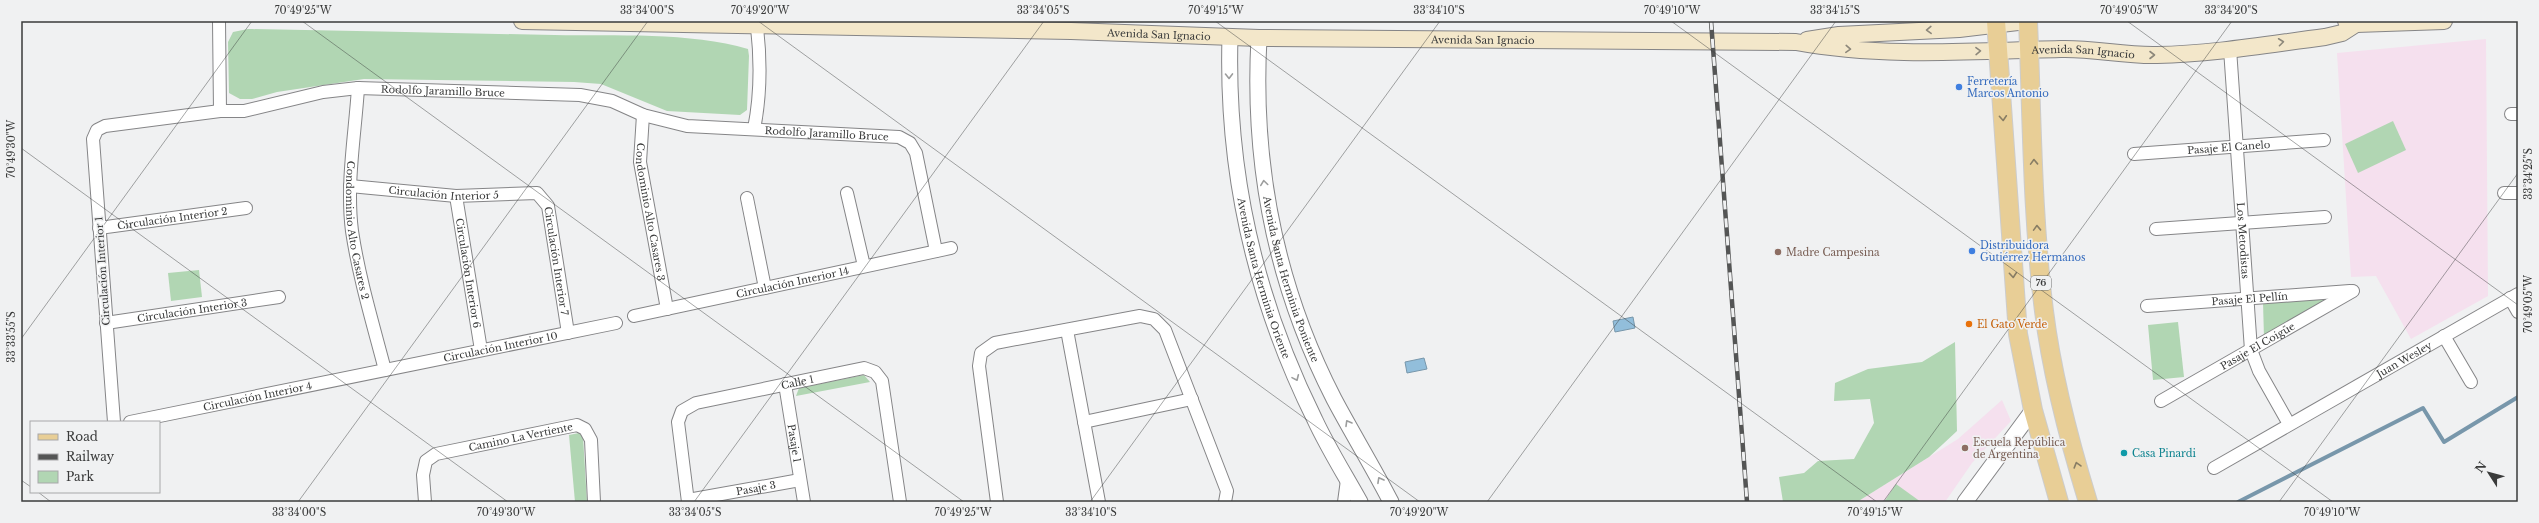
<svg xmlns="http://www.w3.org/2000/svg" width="2539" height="523" viewBox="0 0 2539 523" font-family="'Libre Baskerville',serif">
<rect width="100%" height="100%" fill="#f0f1f2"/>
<g fill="#f5e0ee">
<path d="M2486 39 2488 296 2411 339 2376 276 2351 277 2337 53Z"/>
<path d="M2002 400 2011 421 1972 463 1945 502H1857L1958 439Z"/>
</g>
<g fill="#b1d6b3">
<path d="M248 29C350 31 452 33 554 35 614 36 691 32 748 49L749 56 747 110 740 115 667 111 601 84 574 82 364 79 277 92 252 99H240L229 93 228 42 233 32Z"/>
<path d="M2393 121 2406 150 2358 173 2345 144Z"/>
<path d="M199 270 202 297 171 301 168 273Z"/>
<path d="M2329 298 2264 338 2263 302Z"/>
<path d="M2178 322 2184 377 2153 380 2148 325Z"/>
<path d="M1955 342 1957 431 1929 457 1857 502H1783L1779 477 1804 473 1818 461 1854 459 1874 423 1870 399 1834 401 1835 383 1868 369 1922 362Z"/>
<path d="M864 375 870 382 796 396 799 388Z"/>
<path d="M579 433 583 437 587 502H575L569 435Z"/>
<path d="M1896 484 1921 502H1884Z"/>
</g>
<g fill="#92bedb" stroke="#7897ab">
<path d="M1633 317 1635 328 1615 332 1613 321Z"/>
<path d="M1424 358 1427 369 1407 373 1405 362Z"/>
</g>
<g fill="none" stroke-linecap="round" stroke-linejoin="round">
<path stroke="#7897ab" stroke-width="4" d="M2238 502 2423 408 2444 442 2518 397"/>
<defs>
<g id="minor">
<path d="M219 21 220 111"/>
<path id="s1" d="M2230 49 2251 350 2259 371 2289 424"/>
<path id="s2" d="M358 88C355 135 346 184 352 231 359 278 373 324 385 370"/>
<path d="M2511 114H2518"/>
<path id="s3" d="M643 115 640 162 667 309"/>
<path d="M754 129C761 94 761 62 757 27"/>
<path id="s4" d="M2134 154 2324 140"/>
<path id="s5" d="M350 186 456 196 537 193 548 206 568 333"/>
<path d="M847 193 864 266"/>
<path d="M2504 193H2518"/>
<path id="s6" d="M456 196 481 350"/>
<path d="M747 198 765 288"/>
<path id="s7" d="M99 228 246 208"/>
<path d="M2156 229 2325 217"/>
<path d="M2510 298 2518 312"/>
<path id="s8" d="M2147 306 2350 291"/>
<path id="s9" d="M634 316 951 248"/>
<path id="s10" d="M106 323 279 297"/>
<path d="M1067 330 1099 502"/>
<path d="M2444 336 2471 382"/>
<path id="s11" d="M785 384 804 502"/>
<path id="s12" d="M2161 401 2353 291"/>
<path id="s13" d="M114 422 93 139 97 130 105 126 220 111H244L323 92 358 88 580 95 612 101 643 115 687 126 899 137 910 143 916 153 936 251"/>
<path id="s14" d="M130 422 616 323"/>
<path d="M1084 422 1192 399"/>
<path id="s15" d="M2214 468 2518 294"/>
<path id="s16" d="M688 500 800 480"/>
<path id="s17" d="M425 502 423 475 426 461 436 454 577 425 585 429 591 440 594 502"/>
<path id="s18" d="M688 502 678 422 682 411 696 403 864 368 875 372 882 381 900 502"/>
<path d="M997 502 979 366 981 353 995 343 1140 316 1154 319 1165 330 1227 491 1225 502"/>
<path d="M1344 502 1347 480"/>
</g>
<g id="tertiary">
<path id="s19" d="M1230 37C1226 171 1255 299 1315 420 1328 448 1345 475 1360 502"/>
<path id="s20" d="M1259 38C1252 164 1276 286 1334 399 1352 433 1373 467 1391 502"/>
<path d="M1965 502 2033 410"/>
</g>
<g id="secondary">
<path id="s21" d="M522 21 1071 31 1259 38 1796 42C1882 58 1973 51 2061 49 2093 48 2125 56 2157 55 2213 54 2270 44 2325 37L2342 33 2356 24"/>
<path d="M2346 21 2356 24 2444 21"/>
<path d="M1807 40 1839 35 1959 29 2026 21"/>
</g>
<g id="primary">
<path d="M1996 21 2018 334 2033 410 2059 502"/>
<path d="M2028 21C2032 117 2032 215 2044 311 2052 376 2069 440 2088 502"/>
</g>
</defs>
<use href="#minor" stroke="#858587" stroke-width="14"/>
<use href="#tertiary" stroke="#858587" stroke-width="17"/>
<use href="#secondary" stroke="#858587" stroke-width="18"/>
<use href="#primary" stroke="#ccc" stroke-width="20"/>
<use href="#minor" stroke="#fff" stroke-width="12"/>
<use href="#tertiary" stroke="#fff" stroke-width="15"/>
<use href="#secondary" stroke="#f3e7ca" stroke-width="16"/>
<use href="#primary" stroke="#e8ce96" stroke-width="18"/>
<defs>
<path id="rail" d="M1711 21 1747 502"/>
</defs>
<use href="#rail" stroke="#545555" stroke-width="4.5"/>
<use href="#rail" stroke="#f0f1f2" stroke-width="3" stroke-dasharray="9" stroke-linecap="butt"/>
</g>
<defs><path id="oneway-chevron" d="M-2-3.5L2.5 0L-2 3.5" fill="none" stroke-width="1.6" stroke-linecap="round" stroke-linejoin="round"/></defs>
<g stroke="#8d887b">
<use href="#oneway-chevron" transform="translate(1929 30) rotate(178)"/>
<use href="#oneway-chevron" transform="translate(2281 42) rotate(-7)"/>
<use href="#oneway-chevron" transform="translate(1848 49) rotate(3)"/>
<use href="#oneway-chevron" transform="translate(1978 51) rotate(-1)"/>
<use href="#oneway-chevron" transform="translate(2152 55)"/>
</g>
<g stroke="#9c9d9d">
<use href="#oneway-chevron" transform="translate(1229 76) rotate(89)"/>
<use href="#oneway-chevron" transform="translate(1264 183) rotate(-98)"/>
<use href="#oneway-chevron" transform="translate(1296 378) rotate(66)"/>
<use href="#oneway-chevron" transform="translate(1348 423) rotate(-120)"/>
<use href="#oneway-chevron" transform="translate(1380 480) rotate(-119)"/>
</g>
<g stroke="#887d64">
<use href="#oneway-chevron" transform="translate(2003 118) rotate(86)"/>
<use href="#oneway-chevron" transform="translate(2034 162) rotate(-92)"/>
<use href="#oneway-chevron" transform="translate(2037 228) rotate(-92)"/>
<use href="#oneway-chevron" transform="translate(2013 275) rotate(85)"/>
<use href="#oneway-chevron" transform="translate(2077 465) rotate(-106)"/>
</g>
<path fill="none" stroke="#3a3b3b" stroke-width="1" stroke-opacity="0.45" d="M302 21 964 502M758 21 1420 502M1215 21 1877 502M1671 21 2333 502M2127 21 2518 305M21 148 508 502M21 339 252 21M21 480 31 487M38 492 51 502M298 502 648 21M694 502 1044 21M1090 502 1440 21M1487 502 1836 21M1883 502 2232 21M2279 502 2518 173"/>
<g fill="#3f7fe0" stroke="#f0f1f2" stroke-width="1.5">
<circle cx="1959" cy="87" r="4"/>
<circle cx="1972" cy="251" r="4"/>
</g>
<g fill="#8d6e63" stroke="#f0f1f2" stroke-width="1.5">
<circle cx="1778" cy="252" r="4"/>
<circle cx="1965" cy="448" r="4"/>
</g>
<circle fill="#e8710a" stroke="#f0f1f2" stroke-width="1.5" cx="1969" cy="324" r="4"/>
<circle fill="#0f9aa8" stroke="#f0f1f2" stroke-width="1.5" cx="2124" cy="453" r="4"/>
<g text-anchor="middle" stroke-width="3" stroke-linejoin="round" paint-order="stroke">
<rect fill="#f0f1f2" stroke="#717272" stroke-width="1" x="2031" y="276" width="20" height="14" rx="3"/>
<g font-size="9" font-weight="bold" fill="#3a3b3b">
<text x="2041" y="286">76</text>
</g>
<g font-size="10" fill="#3a3b3b" stroke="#f0f1f2">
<text dy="4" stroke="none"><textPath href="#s21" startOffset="637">Avenida San Ignacio</textPath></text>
<text dy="4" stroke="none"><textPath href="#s21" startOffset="961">Avenida San Ignacio</textPath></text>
<text dy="4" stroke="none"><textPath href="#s21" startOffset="1562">Avenida San Ignacio</textPath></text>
<text dy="4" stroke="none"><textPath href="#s13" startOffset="644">Rodolfo Jaramillo Bruce</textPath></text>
<text dy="4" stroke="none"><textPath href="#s13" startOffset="1033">Rodolfo Jaramillo Bruce</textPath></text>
<text dy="4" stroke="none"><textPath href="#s4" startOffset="95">Pasaje El Canelo</textPath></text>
<text dy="4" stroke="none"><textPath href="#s5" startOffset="94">Circulación Interior 5</textPath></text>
<text dy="4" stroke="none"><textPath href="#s3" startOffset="98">Condominio Alto Casares 3</textPath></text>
<text dy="4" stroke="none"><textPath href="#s7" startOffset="74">Circulación Interior 2</textPath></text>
<text dy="4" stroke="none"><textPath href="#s2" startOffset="143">Condominio Alto Casares 2</textPath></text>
<text dy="4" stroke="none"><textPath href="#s1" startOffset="192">Los Metodistas</textPath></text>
<text dy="4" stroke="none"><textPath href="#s5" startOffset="260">Circulación Interior 7</textPath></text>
<text transform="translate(102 271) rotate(-94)" y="4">Circulación Interior 1</text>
<text dy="4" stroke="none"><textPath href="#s6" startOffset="78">Circulación Interior 6</textPath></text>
<text dy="4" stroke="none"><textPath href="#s19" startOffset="245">Avenida Santa Herminia Oriente</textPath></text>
<text dy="4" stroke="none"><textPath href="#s20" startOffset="245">Avenida Santa Herminia Poniente</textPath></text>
<text dy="4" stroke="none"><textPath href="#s9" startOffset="162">Circulación Interior 14</textPath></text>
<text dy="4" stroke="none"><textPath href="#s8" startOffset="103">Pasaje El Pellín</textPath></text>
<text dy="4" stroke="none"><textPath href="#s10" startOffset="87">Circulación Interior 3</textPath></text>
<text dy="4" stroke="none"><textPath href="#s14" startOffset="378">Circulación Interior 10</textPath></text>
<text dy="4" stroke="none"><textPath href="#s12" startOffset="111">Pasaje El Coigüe</textPath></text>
<text dy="4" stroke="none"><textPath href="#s15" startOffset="219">Juan Wesley</textPath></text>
<text dy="4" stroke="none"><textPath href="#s18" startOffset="212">Calle 1</textPath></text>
<text dy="4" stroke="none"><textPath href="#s14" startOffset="130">Circulación Interior 4</textPath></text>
<text dy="4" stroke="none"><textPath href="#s17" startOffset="140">Camino La Vertiente</textPath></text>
<text dy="4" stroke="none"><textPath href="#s11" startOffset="60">Pasaje 1</textPath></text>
<text dy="4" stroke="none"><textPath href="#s16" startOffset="69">Pasaje 3</textPath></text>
</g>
<g font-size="10" fill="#366cbe" stroke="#f0f1f2" text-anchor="start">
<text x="1967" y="85">Ferretería<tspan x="1967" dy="12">Marcos Antonio</tspan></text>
<text x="1980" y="249">Distribuidora<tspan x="1980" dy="12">Gutiérrez Hermanos</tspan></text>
</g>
<g font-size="10" fill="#785e54" stroke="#f0f1f2" text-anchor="start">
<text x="1786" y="256">Madre Campesina</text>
<text x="1973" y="446">Escuela República<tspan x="1973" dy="12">de Argentina</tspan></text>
</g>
<g font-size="10" fill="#c56008" stroke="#f0f1f2" text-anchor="start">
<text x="1977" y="328">El Gato Verde</text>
</g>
<g font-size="10" fill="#0d838f" stroke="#f0f1f2" text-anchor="start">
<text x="2132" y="457">Casa Pinardi</text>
</g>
</g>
<rect width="2539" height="523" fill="none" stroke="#f0f1f2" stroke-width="44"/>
<rect x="30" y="421" width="130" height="72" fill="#f0f1f2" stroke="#a7a8a9"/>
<rect x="38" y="434" width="20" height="6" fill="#e8ce96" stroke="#a7a8a9"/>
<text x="66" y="441" font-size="12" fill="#3a3b3b">Road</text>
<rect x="38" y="454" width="20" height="6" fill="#545555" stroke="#a7a8a9"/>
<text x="66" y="461" font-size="12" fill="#3a3b3b">Railway</text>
<rect x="38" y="471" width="20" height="12" fill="#b1d6b3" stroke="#a7a8a9"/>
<text x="66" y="481" font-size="12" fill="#3a3b3b">Park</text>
<g transform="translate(2489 473) rotate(306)" stroke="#f0f1f2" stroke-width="3" paint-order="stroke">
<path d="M0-3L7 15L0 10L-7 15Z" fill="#3a3b3b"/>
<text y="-6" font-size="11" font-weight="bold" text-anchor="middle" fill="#3a3b3b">N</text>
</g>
<rect x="22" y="22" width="2495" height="479" fill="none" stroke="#3a3b3b" stroke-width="1.5"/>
<g font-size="10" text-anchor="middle" fill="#3a3b3b">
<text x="303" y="14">70°49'25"W</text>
<text x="647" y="14">33°34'00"S</text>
<text x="760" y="14">70°49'20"W</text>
<text x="1043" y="14">33°34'05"S</text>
<text x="1216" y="14">70°49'15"W</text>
<text x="1439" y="14">33°34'10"S</text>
<text x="1672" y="14">70°49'10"W</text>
<text x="1835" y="14">33°34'15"S</text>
<text x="2129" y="14">70°49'05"W</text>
<text x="2231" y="14">33°34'20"S</text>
<text transform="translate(11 149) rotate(-90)" y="4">70°49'30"W</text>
<text transform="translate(2528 174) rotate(-90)" y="4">33°34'25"S</text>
<text transform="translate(2528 304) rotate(-90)" y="4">70°49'05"W</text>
<text transform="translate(11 337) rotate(-90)" y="4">33°33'55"S</text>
<text x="299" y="516">33°34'00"S</text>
<text x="506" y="516">70°49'30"W</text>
<text x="695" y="516">33°34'05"S</text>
<text x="963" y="516">70°49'25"W</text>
<text x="1091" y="516">33°34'10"S</text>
<text x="1419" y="516">70°49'20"W</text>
<text x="1875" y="516">70°49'15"W</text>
<text x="2332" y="516">70°49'10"W</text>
</g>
</svg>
